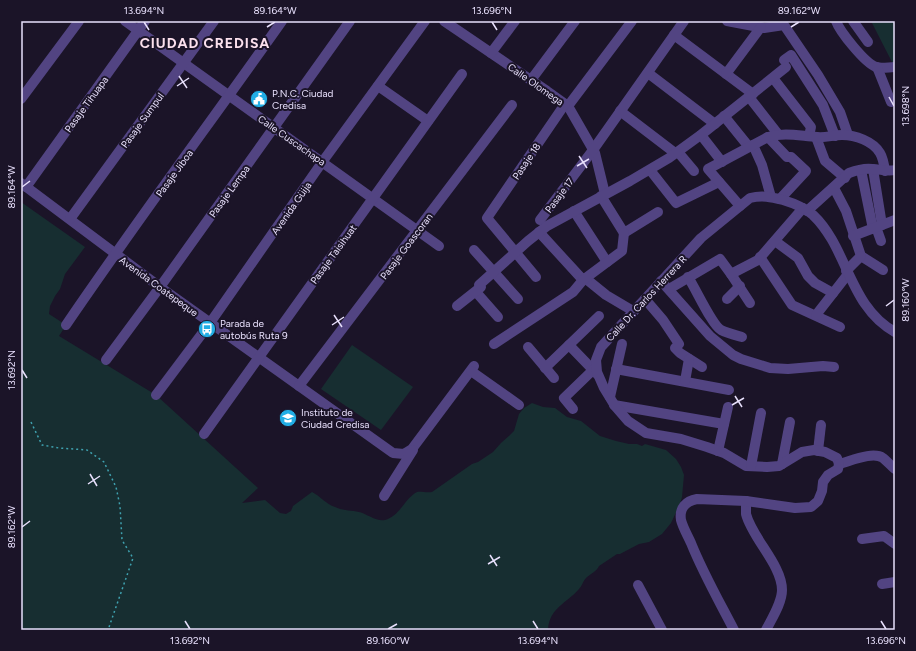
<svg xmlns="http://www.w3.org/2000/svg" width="916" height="651" viewBox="0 0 916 651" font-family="Figtree,sans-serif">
<rect width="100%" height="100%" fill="#1b1428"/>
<g fill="#172e31">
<path d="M871 21H895V63L893 64Z"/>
<path d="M21 202 85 247 65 274 60 289 55 296 50 306 49 314 66 325 59 336 156 395 258 488 242 503 265 500 280 513 286 514 291 511 293 506 312 492C320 496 326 504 335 507 343 511 351 510 359 512 367 514 377 522 385 520 400 516 405 498 417 492 420 491 427 493 432 492L472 464 478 462 493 452 501 443 510 435 514 431 519 414 524 408 532 403 543 407 555 408 567 417 581 421 600 436 616 441 629 444H637L642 446 645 444 666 450 676 459 681 467 684 475 682 497 680 504 671 523 662 534 649 542 639 544 620 554H617L599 566C597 571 590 574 586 578 583 581 582 586 579 589 567 603 549 608 548 630H21Z"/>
<path d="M352 345 413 387 381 430 321 389Z"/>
</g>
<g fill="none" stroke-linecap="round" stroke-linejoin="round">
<path stroke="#3fa1af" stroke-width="1.5" stroke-dasharray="2 3" stroke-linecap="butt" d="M31 422 42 445 59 448 87 450 104 462 116 487 120 506 122 540 133 558 108 630"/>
<g stroke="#524482" stroke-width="10">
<path d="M125 21 439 246"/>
<path d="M444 21 547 91 568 106 595 153 605 194"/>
<path d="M727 21 764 28 784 25 818 75 840 112 848 135"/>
<path d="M836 21C840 32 865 63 876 67 881 69 889 67 895 67"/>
<path d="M853 21 868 42"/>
<path d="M674 35 753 94"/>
<path d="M491 53 515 21"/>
<path d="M784 60 791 55 823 105 835 136"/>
<path d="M877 67 891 102"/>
<path d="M648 73 715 124"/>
<path d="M726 74 761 27"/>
<path d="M773 78 811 127 809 136"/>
<path d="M531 80 575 21"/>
<path d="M378 86 428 121"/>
<path d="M749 97 778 134"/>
<path d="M21 99 79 21"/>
<path d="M568 106 632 21"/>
<path d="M620 111 675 153"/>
<path d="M724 116 749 147"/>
<path d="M701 135 722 162"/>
<path d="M768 137 787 157H791L806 171 780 199"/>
<path d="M816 137 825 161 845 178"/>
<path d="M753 145 762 165 771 197"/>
<path d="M678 152 694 171"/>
<path d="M873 169 882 225"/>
<path d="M650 170 676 203 719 182"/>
<path d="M861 170 873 229"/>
<path d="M21 183 160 287 393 453 404 454 412 449 474 366"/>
<path d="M26 187 145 21"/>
<path d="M834 188 846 211 861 256 883 270"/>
<path d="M601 196 624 233 658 212"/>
<path d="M740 206 708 169 768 137C784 132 800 136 817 137 826 138 833 135 842 135 855 135 873 141 880 153 883 158 884 164 885 171"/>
<path d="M574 211 607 262"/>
<path d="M807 211 849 173C857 170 864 168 872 169 880 169 887 172 895 170"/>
<path d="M70 219 214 21"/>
<path d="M540 220 593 150 684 21"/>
<path d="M876 227 881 241"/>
<path d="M539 232 583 280"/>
<path d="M853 236 895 220"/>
<path d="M775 241 798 258 808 276 815 283 833 293"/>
<path d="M474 250 518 299"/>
<path d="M760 257 792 305 840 327"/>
<path d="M846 271 861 256"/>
<path d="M731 274 750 303"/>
<path d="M536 277 487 218 565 104"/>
<path d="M688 277C696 289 712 325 721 330 727 333 735 335 742 337"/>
<path d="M585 278 606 295 633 311"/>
<path d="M661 281 710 336 733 355 741 359 770 368 788 369 823 366 834 367"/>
<path d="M669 289 720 259 731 274 758 260 803 208"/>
<path d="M476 292 498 317"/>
<path d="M645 299 663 320 679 344 675 348 680 353 702 367"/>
<path d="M727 299 740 286"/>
<path d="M457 306 481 287 479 285 528 241 547 226 630 181 669 158 702 134 786 67"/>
<path d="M816 315 848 274"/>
<path d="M66 325C136 222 210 123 282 21"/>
<path d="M494 344 573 292 583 280 622 251 624 233"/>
<path d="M569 345 597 374"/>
<path d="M528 347 554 378"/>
<path d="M106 360 160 287 350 21"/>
<path d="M545 368 599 316"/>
<path d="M616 369 729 390"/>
<path d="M471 371 519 405"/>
<path d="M685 381 689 359"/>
<path d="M299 386 512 105"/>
<path d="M156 395 210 323 323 161 425 21"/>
<path d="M610 397 622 344"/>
<path d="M614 405 724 424"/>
<path d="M573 409 564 398 593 370"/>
<path d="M204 434 462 74"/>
<path d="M718 451 728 407"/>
<path d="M818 451 821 425"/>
<path d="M782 464 790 422"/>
<path d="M839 464 837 458 825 452 814 450 802 452 779 466 767 467 746 466 724 453 707 447 681 439 646 433 628 421 615 406 604 388 597 372 596 360 601 347 701 238 750 198C762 195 771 197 783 200 793 203 805 208 813 215 848 248 849 307 895 332"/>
<path d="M839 464C851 461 873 451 883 458 887 461 891 466 895 469"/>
<path d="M751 466 761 413"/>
<path d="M384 496 413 450"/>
<path d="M746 501C746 505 746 510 746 514 752 538 782 565 782 590 782 603 772 618 766 630"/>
<path d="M862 539 884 536 895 544"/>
<path d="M882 584 895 582"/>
<path d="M638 585 662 630"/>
<path d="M734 630C719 601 703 573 691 543 688 536 683 528 681 520 679 508 686 501 697 499L746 501 795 508 811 507 818 501 822 491 823 482 828 475 838 469 839 464"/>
</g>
</g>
<path fill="none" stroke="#e7dffb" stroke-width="1.5" d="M144 22 149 30M492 22 497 30M267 27 275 22M791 27 799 22M179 76 187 88M177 86 189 78M889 97 894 106M579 156 587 168M577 166 589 159M22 187 30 181M886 306 894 300M334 315 342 327M332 325 344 317M22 370 27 378M735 396 742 407M732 405 744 398M90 474 97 486M88 484 100 476M22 527 30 521M490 555 497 566M488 564 500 557M185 621 190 629M533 621 538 629M881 621 886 629M388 629 397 624"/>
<defs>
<symbol id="civic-disc" viewBox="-11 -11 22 22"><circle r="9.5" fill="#21aee5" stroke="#1b1428"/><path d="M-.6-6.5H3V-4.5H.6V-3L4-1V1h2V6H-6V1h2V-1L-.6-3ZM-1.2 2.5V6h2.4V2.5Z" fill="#fff"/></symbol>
<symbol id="bus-disc" viewBox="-11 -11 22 22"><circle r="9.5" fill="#21aee5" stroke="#1b1428"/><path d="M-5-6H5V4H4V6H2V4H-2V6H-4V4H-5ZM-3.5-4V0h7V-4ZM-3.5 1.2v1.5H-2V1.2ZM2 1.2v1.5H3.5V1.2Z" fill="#fff"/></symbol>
<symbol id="school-disc" viewBox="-11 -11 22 22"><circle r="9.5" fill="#21aee5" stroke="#1b1428"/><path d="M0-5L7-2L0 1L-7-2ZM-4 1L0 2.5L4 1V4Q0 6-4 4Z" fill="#fff"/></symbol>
</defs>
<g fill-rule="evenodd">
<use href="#civic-disc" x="249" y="89" width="20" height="20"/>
<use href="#bus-disc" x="197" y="319" width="20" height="20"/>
<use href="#school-disc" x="278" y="408" width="20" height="20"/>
</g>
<g text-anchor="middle" stroke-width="4" stroke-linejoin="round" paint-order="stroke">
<g font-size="10" fill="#e7dffb" stroke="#1b1428">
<text transform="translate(536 84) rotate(35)" y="4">Calle Olomega</text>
<text transform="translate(86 104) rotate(-54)" y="4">Pasaje Tihuapa</text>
<text transform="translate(142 120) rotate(-54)" y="4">Pasaje Sumpul</text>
<text transform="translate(292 140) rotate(35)" y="4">Calle Cuscachapa</text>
<text transform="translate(526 161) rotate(-56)" y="4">Pasaje 18</text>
<text transform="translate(174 173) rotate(-54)" y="4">Pasaje Jiboa</text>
<text transform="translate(229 191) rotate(-54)" y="4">Pasaje Lempa</text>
<text transform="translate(559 195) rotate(-53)" y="4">Pasaje 17</text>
<text transform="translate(291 208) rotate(-55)" y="4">Avenida Güija</text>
<text transform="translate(406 246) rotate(-53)" y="4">Pasaje Goascoran</text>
<text transform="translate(333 254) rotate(-54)" y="4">Pasaje Taisihuat</text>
<text transform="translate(159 286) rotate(36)" y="4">Avenida Coatepeque</text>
<text transform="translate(646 298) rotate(-47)" y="4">Calle Dr. Carlos Herrera R</text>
</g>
<g font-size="10" fill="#e7dffb" stroke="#1b1428" text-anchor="start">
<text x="272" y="97">P.N.C. Ciudad<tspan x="272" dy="12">Credisa</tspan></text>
<text x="220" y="327">Parada de<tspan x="220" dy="12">autobús Ruta 9</tspan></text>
<text x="301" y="416">Instituto de<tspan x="301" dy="12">Ciudad Credisa</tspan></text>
</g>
<g font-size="14" font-weight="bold" letter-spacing="1" fill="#fbe0ed" stroke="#1b1428">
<text x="205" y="48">CIUDAD CREDISA</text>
</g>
</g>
<rect width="916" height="651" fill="none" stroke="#1b1428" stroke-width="44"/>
<rect x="22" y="22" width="872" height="607" fill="none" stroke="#e7dffb" stroke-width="1.5"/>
<g font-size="10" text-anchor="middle" fill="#e7dffb">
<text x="144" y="14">13.694°N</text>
<text x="275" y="14">89.164°W</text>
<text x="492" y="14">13.696°N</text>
<text x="799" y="14">89.162°W</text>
<text transform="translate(905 106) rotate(-90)" y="4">13.698°N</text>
<text transform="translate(11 187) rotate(-90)" y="4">89.164°W</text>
<text transform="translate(905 300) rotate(-90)" y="4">89.160°W</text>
<text transform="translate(11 370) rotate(-90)" y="4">13.692°N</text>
<text transform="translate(11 527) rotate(-90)" y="4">89.162°W</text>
<text x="190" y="644">13.692°N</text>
<text x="388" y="644">89.160°W</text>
<text x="538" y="644">13.694°N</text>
<text x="886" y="644">13.696°N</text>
</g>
</svg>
